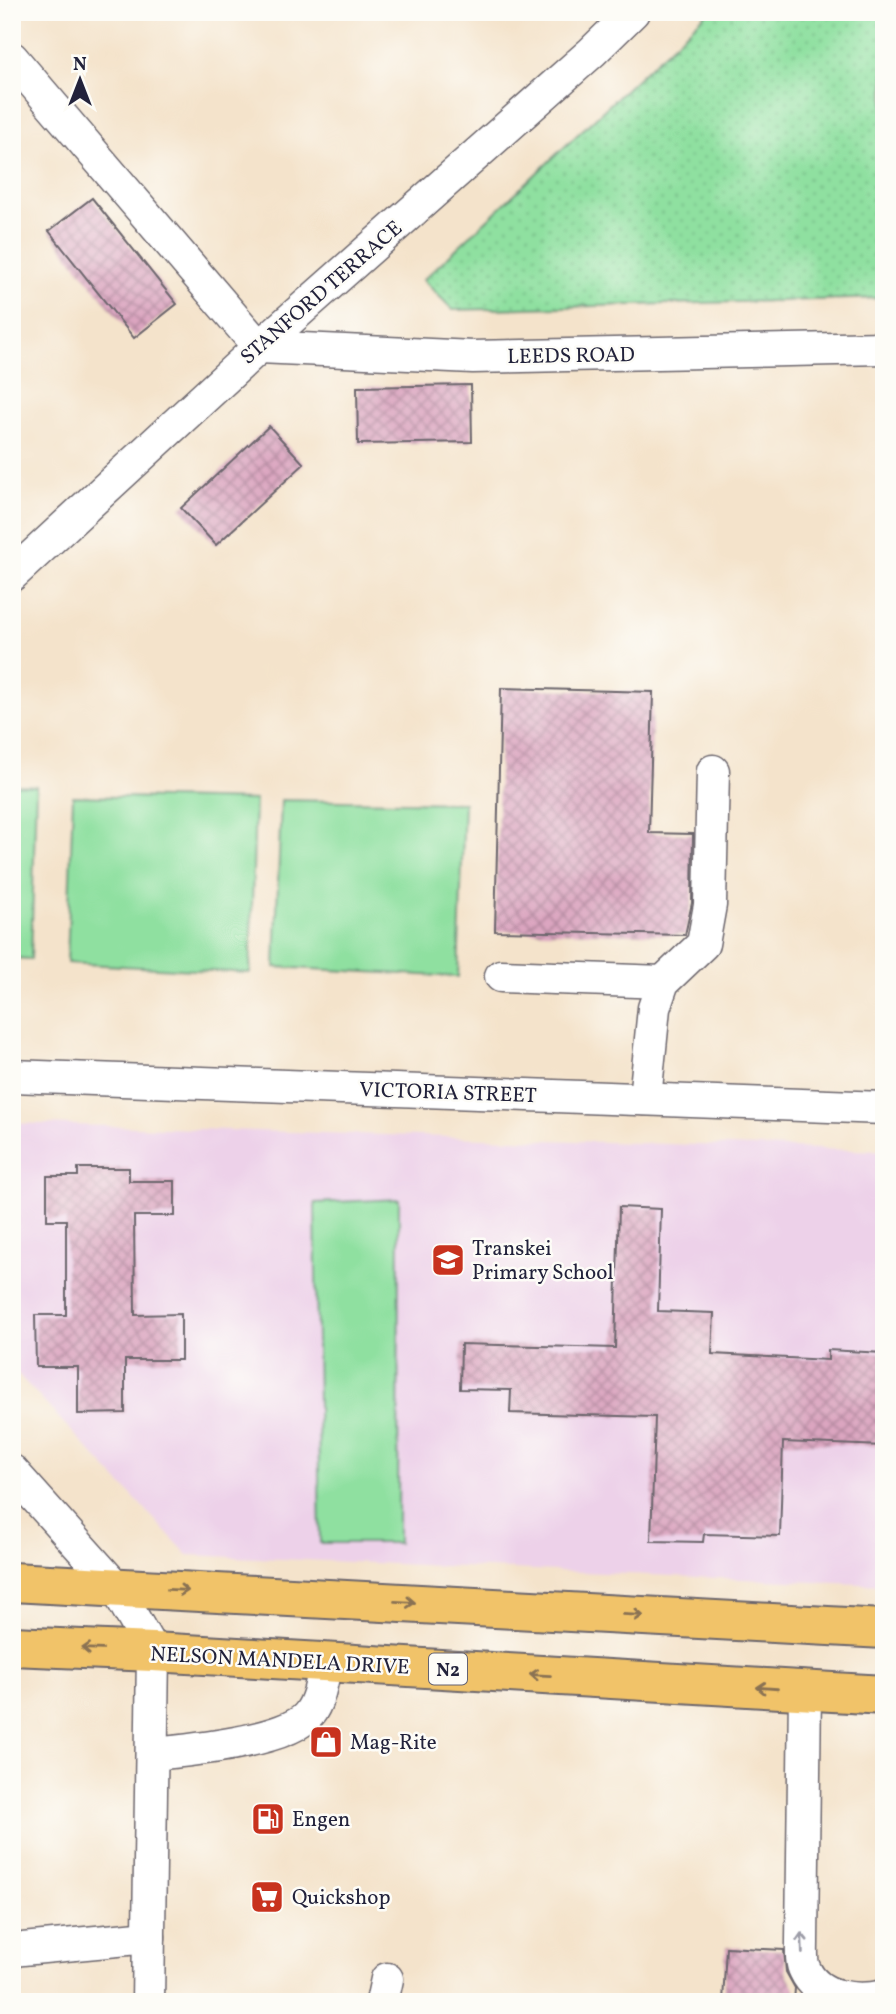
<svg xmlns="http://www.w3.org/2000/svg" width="896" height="2014" viewBox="0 0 896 2014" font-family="Vollkorn,serif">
<defs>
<pattern id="grass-dots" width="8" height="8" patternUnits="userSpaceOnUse" patternTransform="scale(1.75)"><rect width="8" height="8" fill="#8fe0a0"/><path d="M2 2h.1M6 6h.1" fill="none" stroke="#7bc08b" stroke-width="1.8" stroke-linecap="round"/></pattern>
<pattern id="building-cross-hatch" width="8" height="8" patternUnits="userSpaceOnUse" patternTransform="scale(1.75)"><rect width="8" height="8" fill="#dba5c0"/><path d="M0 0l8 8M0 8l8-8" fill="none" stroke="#b1869d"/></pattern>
</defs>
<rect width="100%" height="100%" fill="#fdfcf7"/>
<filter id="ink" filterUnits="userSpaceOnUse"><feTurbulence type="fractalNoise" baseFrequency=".0143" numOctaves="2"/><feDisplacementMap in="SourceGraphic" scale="14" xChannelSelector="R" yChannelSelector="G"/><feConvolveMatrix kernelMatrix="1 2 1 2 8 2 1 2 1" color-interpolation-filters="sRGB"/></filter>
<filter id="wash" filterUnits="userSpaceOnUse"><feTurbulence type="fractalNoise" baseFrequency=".00686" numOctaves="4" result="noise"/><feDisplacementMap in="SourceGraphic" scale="28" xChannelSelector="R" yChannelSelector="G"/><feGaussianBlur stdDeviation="1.57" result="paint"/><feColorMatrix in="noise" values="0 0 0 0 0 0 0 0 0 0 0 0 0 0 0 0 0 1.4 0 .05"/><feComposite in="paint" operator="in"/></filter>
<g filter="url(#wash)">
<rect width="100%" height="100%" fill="#f4e3cb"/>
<path fill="#edd1e9" d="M12 1123 884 1151V1585L188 1555 12 1368Z"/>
<path fill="url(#grass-dots)" stroke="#58816e" stroke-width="2" d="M708 12H884V298L453 310 423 280Z"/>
<g fill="#8fe0a0" stroke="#58816e" stroke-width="2">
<path d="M12 785 36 786 31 959 12 958Z"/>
<path d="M73 796 255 800 250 973 67 963Z"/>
<path d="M281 800 464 803 458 977 275 967Z"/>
<path d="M399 1199 398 1543H320L315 1203Z"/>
</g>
<g id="blocks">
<g fill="url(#building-cross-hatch)">
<path d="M92 198 177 304 134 338 49 231Z"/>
<path d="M471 385 472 442 358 444 357 387Z"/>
<path d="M269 426 304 464 216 545 181 508Z"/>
<path d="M501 688 653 692 649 833 693 834 692 903 685 935 495 931Z"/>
<path d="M78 1168H129V1181H175V1216H134L135 1315 181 1314V1360H125V1413L78 1414V1367H36L35 1315H66V1220H47V1176H78Z"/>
<path d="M619 1207 661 1209 658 1311 714 1313 712 1354 828 1360V1350L884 1353V1446L783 1442 780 1536 704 1534 703 1542 651 1541 655 1417 510 1413 511 1390 460 1389 461 1344 615 1348Z"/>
<path d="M726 1947 784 1950 786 1972 795 1988 794 2002H723Z"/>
</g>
</g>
</g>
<g filter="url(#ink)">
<use href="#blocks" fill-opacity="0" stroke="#6c666d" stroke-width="2"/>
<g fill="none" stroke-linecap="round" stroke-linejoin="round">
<defs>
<g id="minor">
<path d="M12 58 259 347 473 357 884 348"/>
<path d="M12 575 259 347 592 52 633 12"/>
<path d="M501 976 663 982"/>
<path d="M12 1076 884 1108"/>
<path d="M645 1099 654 1008 663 982 703 944 710 905 713 771"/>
<path d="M12 1471 115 1586 153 1652 148 2002"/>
<path d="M805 1690 802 1942C802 1950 801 1963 805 1970 818 1999 857 2002 884 1996"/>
<path d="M152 1754C185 1751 290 1741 309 1714 320 1700 322 1679 326 1662"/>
<path d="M12 1950 149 1937"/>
<path d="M382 2002 387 1979"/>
</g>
<g id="highway">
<path d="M12 1582 884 1629"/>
<path d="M12 1646 153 1652 884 1695"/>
</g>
</defs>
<use href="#minor" stroke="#6c666d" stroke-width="35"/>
<use href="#highway" stroke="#6c666d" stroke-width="42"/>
<use href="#minor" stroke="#fff" stroke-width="32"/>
<use href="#highway" stroke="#f1c369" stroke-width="38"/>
</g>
<defs><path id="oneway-shaft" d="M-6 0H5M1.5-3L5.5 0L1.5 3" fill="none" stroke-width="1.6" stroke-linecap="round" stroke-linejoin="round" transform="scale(1.75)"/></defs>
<g stroke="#8a7252">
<use href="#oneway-shaft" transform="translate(178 1590) rotate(3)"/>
<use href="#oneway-shaft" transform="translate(405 1602) rotate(3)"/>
<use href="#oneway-shaft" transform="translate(633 1615) rotate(3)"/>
<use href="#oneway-shaft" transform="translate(92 1649) rotate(-178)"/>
<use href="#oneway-shaft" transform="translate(540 1675) rotate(-177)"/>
<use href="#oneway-shaft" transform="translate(767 1688) rotate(-176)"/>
</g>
<use stroke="#9c9ca7" href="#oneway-shaft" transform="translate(802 1943) rotate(-92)"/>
</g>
<defs>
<symbol id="school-square" viewBox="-11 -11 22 22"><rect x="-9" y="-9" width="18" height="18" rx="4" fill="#c8321e" stroke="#fdfcf7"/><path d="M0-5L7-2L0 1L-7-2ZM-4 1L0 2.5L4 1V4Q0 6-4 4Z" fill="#fff"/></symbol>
<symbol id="shop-square" viewBox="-11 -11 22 22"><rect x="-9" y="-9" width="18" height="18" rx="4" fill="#c8321e" stroke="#fdfcf7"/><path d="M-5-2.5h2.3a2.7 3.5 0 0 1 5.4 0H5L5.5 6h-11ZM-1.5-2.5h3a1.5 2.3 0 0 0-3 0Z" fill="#fff"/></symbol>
<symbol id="fuel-square" viewBox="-11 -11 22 22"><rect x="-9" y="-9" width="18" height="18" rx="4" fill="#c8321e" stroke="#fdfcf7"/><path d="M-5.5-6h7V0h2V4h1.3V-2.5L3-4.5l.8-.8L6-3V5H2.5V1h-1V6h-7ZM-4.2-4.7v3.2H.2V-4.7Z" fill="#fff"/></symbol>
<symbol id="supermarket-square" viewBox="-11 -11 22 22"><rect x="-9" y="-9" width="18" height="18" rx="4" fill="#c8321e" stroke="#fdfcf7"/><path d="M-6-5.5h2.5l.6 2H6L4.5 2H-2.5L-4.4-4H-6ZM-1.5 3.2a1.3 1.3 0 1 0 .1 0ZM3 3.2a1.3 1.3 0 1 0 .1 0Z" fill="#fff"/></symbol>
</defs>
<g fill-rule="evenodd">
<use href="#school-square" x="429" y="1241" width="38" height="38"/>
<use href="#shop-square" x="307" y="1723" width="38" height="38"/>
<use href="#fuel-square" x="249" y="1800" width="38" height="38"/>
<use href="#supermarket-square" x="248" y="1878" width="38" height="38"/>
</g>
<g text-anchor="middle" stroke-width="5" stroke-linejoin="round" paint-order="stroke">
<rect fill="#fdfcf7" stroke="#646373" stroke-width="2" x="429" y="1653.5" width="38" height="31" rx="5"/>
<g font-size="19" font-weight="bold" fill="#22223b">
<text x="448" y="1676">N2</text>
</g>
<g font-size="21" fill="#22223b" stroke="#fdfcf7">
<text transform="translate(321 292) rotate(-41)" y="7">STANFORD TERRACE</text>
<text transform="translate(571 355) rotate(-1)" y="7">LEEDS ROAD</text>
<text transform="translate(448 1092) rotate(2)" y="7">VICTORIA STREET</text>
<text transform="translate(280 1660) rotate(3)" y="7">NELSON MANDELA DRIVE</text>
</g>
<g font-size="21" fill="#22223b" stroke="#fdfcf7" text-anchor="start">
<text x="472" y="1255">Transkei<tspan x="472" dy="24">Primary School</tspan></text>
<text x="350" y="1749">Mag-Rite</text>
<text x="292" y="1826">Engen</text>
<text x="292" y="1904">Quickshop</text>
</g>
</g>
<rect width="896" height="2014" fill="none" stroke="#fdfcf7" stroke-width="42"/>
<g transform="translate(80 80)" stroke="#fdfcf7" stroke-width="5" paint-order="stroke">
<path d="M0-5L12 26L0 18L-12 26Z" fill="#22223b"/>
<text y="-10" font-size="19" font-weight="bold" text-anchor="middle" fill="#22223b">N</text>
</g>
</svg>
